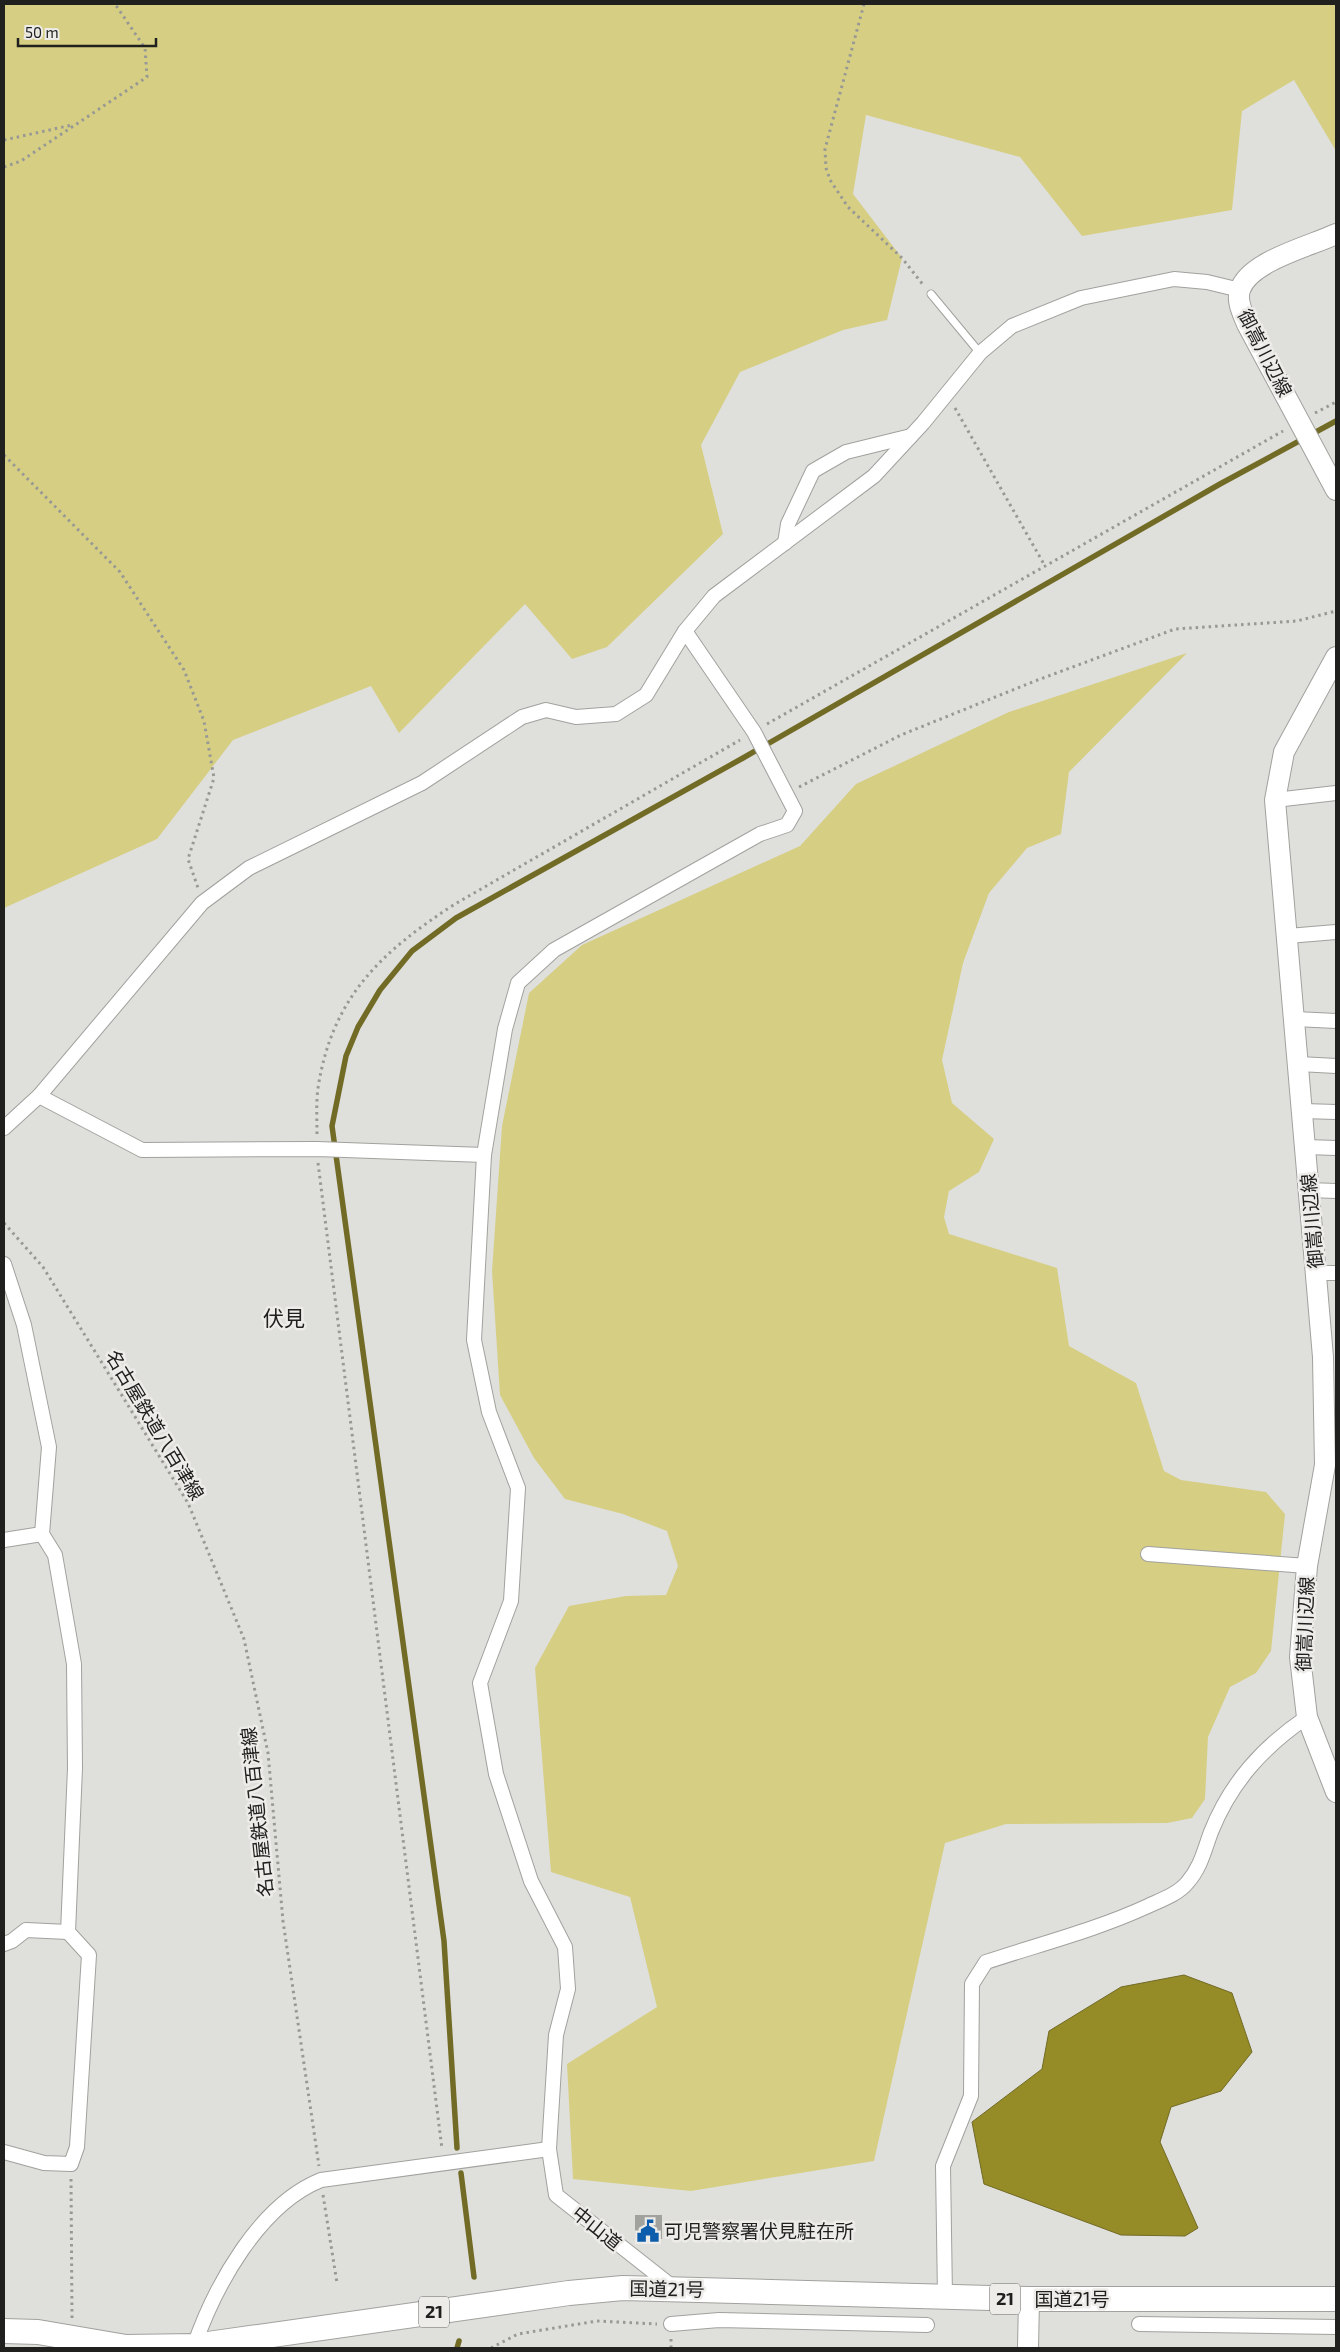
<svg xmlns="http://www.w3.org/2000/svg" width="1340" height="2352" viewBox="0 0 1340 2352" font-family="'Exo 2','Noto Sans JP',sans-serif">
<rect width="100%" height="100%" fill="#dfdfdc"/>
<g fill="#d6cf83">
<path d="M4 4H1336V151L1294 80 1242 111 1232 210 1082 236 1020 157 866 115 853 194 902 258 887 320 843 330 740 372 701 445 723 534 607 647 572 659 525 604 399 733 371 686 233 740 157 839 4 908Z"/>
<path d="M1187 653 1069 772 1061 834 1027 848 989 893 963 963 942 1060 952 1103 994 1139 979 1172 949 1191 944 1217 949 1234 1057 1268 1069 1346 1136 1383 1164 1471 1181 1480 1266 1492 1285 1514 1271 1651 1256 1673 1230 1687 1208 1737 1205 1799 1192 1818 1167 1823 1006 1824 945 1843 874 2161 691 2191 573 2179 567 2064 657 2007 630 1897 551 1872 535 1668 569 1606 626 1596 666 1595 678 1566 667 1531 623 1514 565 1499 534 1458 500 1395 492 1271 502 1126 529 993 582 945 800 846 856 784 1009 712Z"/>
</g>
<path fill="#958b27" stroke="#726b25" d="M1184 1975 1232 1993 1252 2052 1221 2091 1171 2107 1160 2142 1198 2228 1185 2236 1121 2235 984 2184 972 2122 1042 2069 1049 2031 1121 1987Z"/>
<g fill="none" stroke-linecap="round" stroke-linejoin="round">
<g stroke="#726b25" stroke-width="5.5">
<path d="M457 2148 444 1941 332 1126 346 1056 358 1027 380 990 412 951 456 918 743 758 1220 484 1336 421"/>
<path d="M461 2173 474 2277"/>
<path d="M457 2348 459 2341"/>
</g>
</g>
<rect fill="#a1a19e" x="635" y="2215" width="27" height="24"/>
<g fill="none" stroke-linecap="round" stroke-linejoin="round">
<defs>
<path id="service" d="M931 294 980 353"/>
<g id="minor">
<path d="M785 543 788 524 813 471 846 452 911 436"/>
<path d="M1275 800 1336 793"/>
<path d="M1288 936 1336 932"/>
<path d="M1295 1019 1336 1021"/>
<path d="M1299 1064 1336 1066"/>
<path d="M39 1096 142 1150 317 1149 484 1155"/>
<path d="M1303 1111 1336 1112"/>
<path d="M4 1128 39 1096 202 903 249 868 422 783 522 717 546 710 576 717 616 714 646 695 685 631 714 596 874 476 923 423 980 353 1012 326 1081 298 1174 279 1207 282 1240 290"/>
<path d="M1306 1147 1336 1148"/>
<path d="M1309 1190 1336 1191"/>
<path d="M4 1264 24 1325 49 1447 42 1534 55 1555 74 1664 75 1768 68 1932 89 1955 77 2147 71 2164 44 2163 4 2152"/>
<path d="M1316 1273H1336"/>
<path d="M4 1540 42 1534"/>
<path d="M1148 1554 1307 1566"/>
<path d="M4 1944 12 1941 26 1930 68 1932"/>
<path d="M674 2288 556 2195 549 2149 556 2035 568 1989 565 1947 531 1881 496 1774 480 1683 511 1601 518 1488 489 1412 474 1340 484 1155 505 1029 518 983 554 950 760 834 787 825 795 811 754 732 685 631"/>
<path d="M945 2297 943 2166 971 2096 972 1984 986 1962C1040 1944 1096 1930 1148 1906 1161 1900 1178 1894 1187 1883 1201 1867 1204 1851 1211 1832 1231 1782 1263 1747 1307 1717"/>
<path d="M671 2324 719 2320 927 2325"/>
<path d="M1139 2324 1336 2327"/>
<path d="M194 2346C215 2286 259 2205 321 2180L549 2149"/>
</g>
<g id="secondary">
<path d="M1336 234C1311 246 1249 261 1240 290 1236 301 1243 314 1247 324L1336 490"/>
<path d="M1336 657 1284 752 1275 800 1323 1357 1325 1465 1307 1566 1300 1657 1307 1717 1336 1792"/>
<path d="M1028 2348 1029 2299"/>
</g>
<path id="trunk" d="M4 2331 38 2332 126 2347 194 2346 569 2293 623 2288 1029 2299H1336"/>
</defs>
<use href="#service" stroke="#a1a19e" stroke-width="9"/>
<use href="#minor" stroke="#a1a19e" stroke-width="16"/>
<use href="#secondary" stroke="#a1a19e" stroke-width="22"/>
<use href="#trunk" stroke="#a1a19e" stroke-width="26"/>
<g stroke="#989895" stroke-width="3" stroke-dasharray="2.5 4" stroke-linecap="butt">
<path d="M864 4 825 149 826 168 830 180 848 207 902 258 924 286"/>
<path d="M4 140 72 125"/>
<path d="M4 167 21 161 147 77 145 48 115 4"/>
<path d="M955 408 1045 566"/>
<path d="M1315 413 1336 402"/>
<path d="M4 455 120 572 184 670 204 721 214 778 188 859 198 888"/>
<path d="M767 724 1283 431"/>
<path d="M799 787 901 735 1035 681 1175 629 1297 621 1336 611"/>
<path d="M317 1134C317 1119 316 1103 318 1088 332 997 381 952 455 904L740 740"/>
<path d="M318 1163 442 2149"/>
<path d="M4 1223 43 1267 188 1503 244 1639 268 1753 283 1921 319 2166"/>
<path d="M71 2179 72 2318"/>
<path d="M323 2195 337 2283"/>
<path d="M491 2348 518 2334 597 2321 657 2324"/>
<path d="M671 2348V2339"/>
</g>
<use href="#service" stroke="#fff" stroke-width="7"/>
<use href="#minor" stroke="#fff" stroke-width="14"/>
<use href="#secondary" stroke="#fff" stroke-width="20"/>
<use href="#trunk" stroke="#fff" stroke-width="24"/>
</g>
<defs>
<symbol id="civic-bare" viewBox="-9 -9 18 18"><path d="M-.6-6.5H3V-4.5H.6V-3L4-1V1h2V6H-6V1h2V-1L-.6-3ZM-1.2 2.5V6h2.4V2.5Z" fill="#0e5dac" stroke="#edece9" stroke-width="2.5" paint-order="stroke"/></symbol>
</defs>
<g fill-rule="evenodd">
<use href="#civic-bare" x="632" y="2215" width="32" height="32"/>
</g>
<g text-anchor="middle" stroke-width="5" stroke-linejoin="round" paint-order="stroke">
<g fill="#edece9" stroke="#5e5d5c" stroke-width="1">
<rect x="990" y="2283.5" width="30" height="31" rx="4"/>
<rect x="419" y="2296.5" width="30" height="31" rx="4"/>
</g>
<g font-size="18" font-weight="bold" fill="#20201f">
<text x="1005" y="2305">21</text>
<text x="434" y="2318">21</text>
</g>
<g font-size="19" fill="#20201f" stroke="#edece9">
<text transform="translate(1265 353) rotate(63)" y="7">御嵩川辺線</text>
<text transform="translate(1312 1221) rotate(-95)" y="7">御嵩川辺線</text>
<text transform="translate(155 1425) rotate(59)" y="7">名古屋鉄道八百津線</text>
<text transform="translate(1305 1624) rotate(-88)" y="7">御嵩川辺線</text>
<text transform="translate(257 1812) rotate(-96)" y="7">名古屋鉄道八百津線</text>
<text transform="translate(597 2228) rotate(39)" y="7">中山道</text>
<text transform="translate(667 2289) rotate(1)" y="7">国道21号</text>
<text x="1072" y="2306">国道21号</text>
</g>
<g font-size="19" fill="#20201f" stroke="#edece9" text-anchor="start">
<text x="664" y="2238">可児警察署伏見駐在所</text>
</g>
<g font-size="21" fill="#20201f" stroke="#edece9">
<text x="284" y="1326">伏見</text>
</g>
</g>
<rect width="1340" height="2352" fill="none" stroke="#20201f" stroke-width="10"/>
<path d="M18 38v8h138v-8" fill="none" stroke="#20201f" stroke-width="2.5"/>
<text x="25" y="38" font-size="15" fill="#20201f" stroke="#edece9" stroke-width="4" paint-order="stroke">50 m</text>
</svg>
